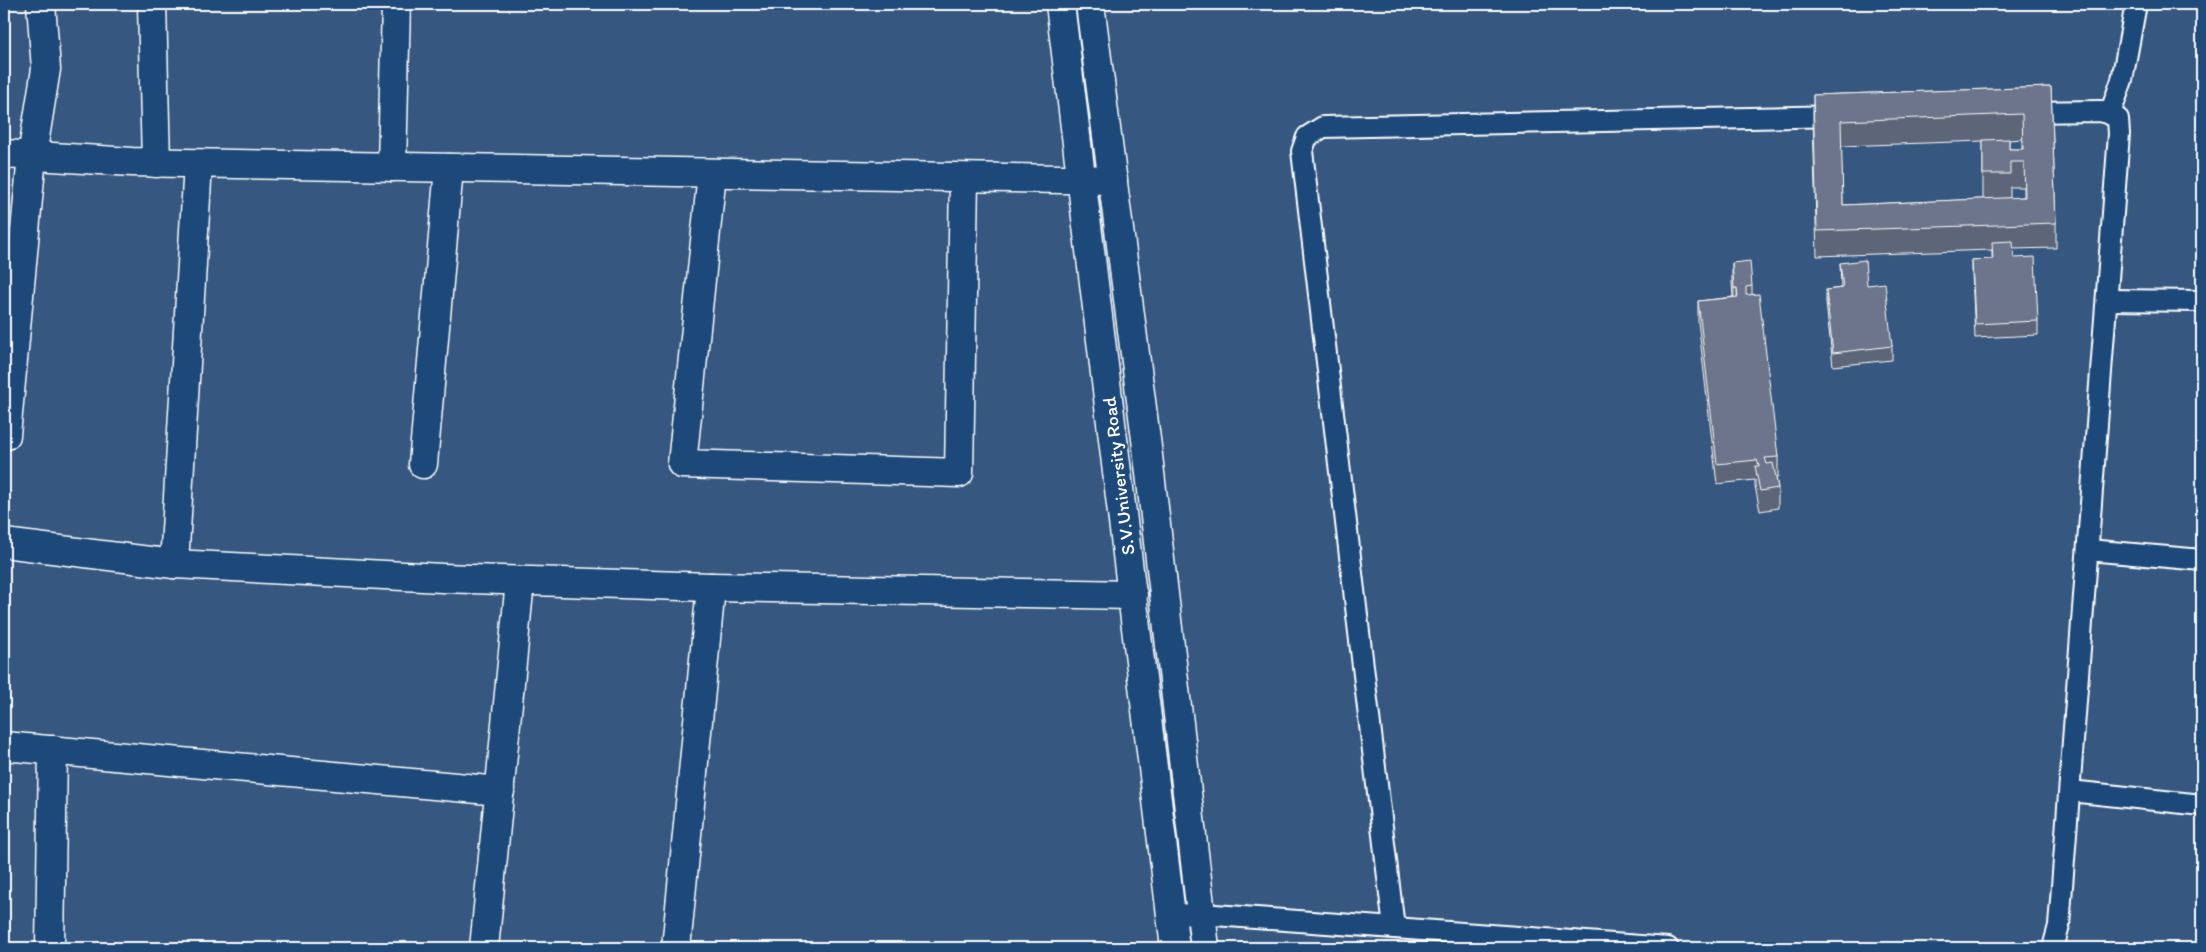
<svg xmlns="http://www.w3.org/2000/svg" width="2206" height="952" viewBox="0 0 2206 952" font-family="Itim,sans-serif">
<rect width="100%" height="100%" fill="#36577f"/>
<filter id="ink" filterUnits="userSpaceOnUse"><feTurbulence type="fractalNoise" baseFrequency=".02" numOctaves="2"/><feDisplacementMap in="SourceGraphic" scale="10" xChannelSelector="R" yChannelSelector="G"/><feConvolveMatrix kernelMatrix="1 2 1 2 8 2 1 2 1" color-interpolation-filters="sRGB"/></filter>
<g filter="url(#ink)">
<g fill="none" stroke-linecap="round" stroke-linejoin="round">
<defs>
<g id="service">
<path d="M2024 112 2100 111 2110 114 2118 119 2119 134 2059 926 2053 948"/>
<path d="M2110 114 2122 80 2136 4"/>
<path d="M2107 300 2202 301"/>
<path d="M2088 550 2202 560"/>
<path d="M2070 791 2202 805"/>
<path d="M1172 915 1201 914 1668 948"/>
<path d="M1394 928 1302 151 1307 137 1323 127 1840 116"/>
</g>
<g id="minor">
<path d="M152 4 156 163"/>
<path d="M4 154 132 162 1113 180"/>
<path d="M392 167 396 4"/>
<path d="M712 173 682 464 959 473 964 178"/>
<path d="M6 435 32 156 46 69 41 4"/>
<path d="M423 464 449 168"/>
<path d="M4 543 174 564 198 164"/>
<path d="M174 564 442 578 711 587 1133 595"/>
<path d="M4 746 500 791"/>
<path d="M50 948 53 750"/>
<path d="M484 948 520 581"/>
<path d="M676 948 711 587"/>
</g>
<g id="primary">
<path d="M1060 4 1175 948"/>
<path d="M1090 4 1147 447 1205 948"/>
</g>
</defs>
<use href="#service" stroke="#fff" stroke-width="24"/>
<use href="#minor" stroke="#fff" stroke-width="31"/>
<use href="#primary" stroke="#fff" stroke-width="31"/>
<use href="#service" stroke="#1f4a7a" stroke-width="20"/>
<use href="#minor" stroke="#1f4a7a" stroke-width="28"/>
<use href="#primary" stroke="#1f4a7a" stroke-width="28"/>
</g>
<g fill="#5d6578" stroke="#fff" fill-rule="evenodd">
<path d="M2051 87 2056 223V248L2013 249 2014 258 2038 321V335L1975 338 1972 274V260L1992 259V250L1817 256 1813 120V95ZM2022 139V149H2009V140ZM1983 141V199L1843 205 1841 146ZM2010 187H2024V197L2010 198Z"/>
<path d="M1732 263 1752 286V295L1778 457V477H1776L1778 488V508L1760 511 1755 486V480L1717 484 1698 321V301L1733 297 1732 283Z"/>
<path d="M1840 263 1867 285 1892 346V360L1833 366 1826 303V290L1841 288Z"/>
</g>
<rect fill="#4c5261" stroke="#fff" x="1734" y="288" width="3" height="20"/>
<g fill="#6c758b" stroke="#fff" fill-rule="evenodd">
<path d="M2051 87 2056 223 1817 231 1813 95ZM2022 114 2023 149H2009V139L1983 140V174H2010V162H2024L2025 197 1843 205 1841 121Z"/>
<path d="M2013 241 2014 258 2035 257 2038 321 1975 324 1972 260 1993 259 1992 242Z"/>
<path d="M1865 260 1867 285 1885 283 1892 346 1833 353 1826 290 1843 288 1840 263Z"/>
<path d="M1750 261 1752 286 1746 287V295L1759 294 1778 457 1765 458 1767 464 1773 463 1778 488 1760 491 1755 466H1759L1757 460 1717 464 1698 301 1738 297 1737 288H1734L1732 263Z"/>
</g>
</g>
<g text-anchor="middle" stroke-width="5" stroke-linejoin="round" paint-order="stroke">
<g font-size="19" fill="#fff" stroke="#1f4a7a">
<text transform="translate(1118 476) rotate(-97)" y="7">S.V.University Road</text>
</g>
</g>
<rect width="2206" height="952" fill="none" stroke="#1f4a7a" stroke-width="20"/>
<rect x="10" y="10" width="2186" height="932" fill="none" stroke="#fff" stroke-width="2" filter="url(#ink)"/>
</svg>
